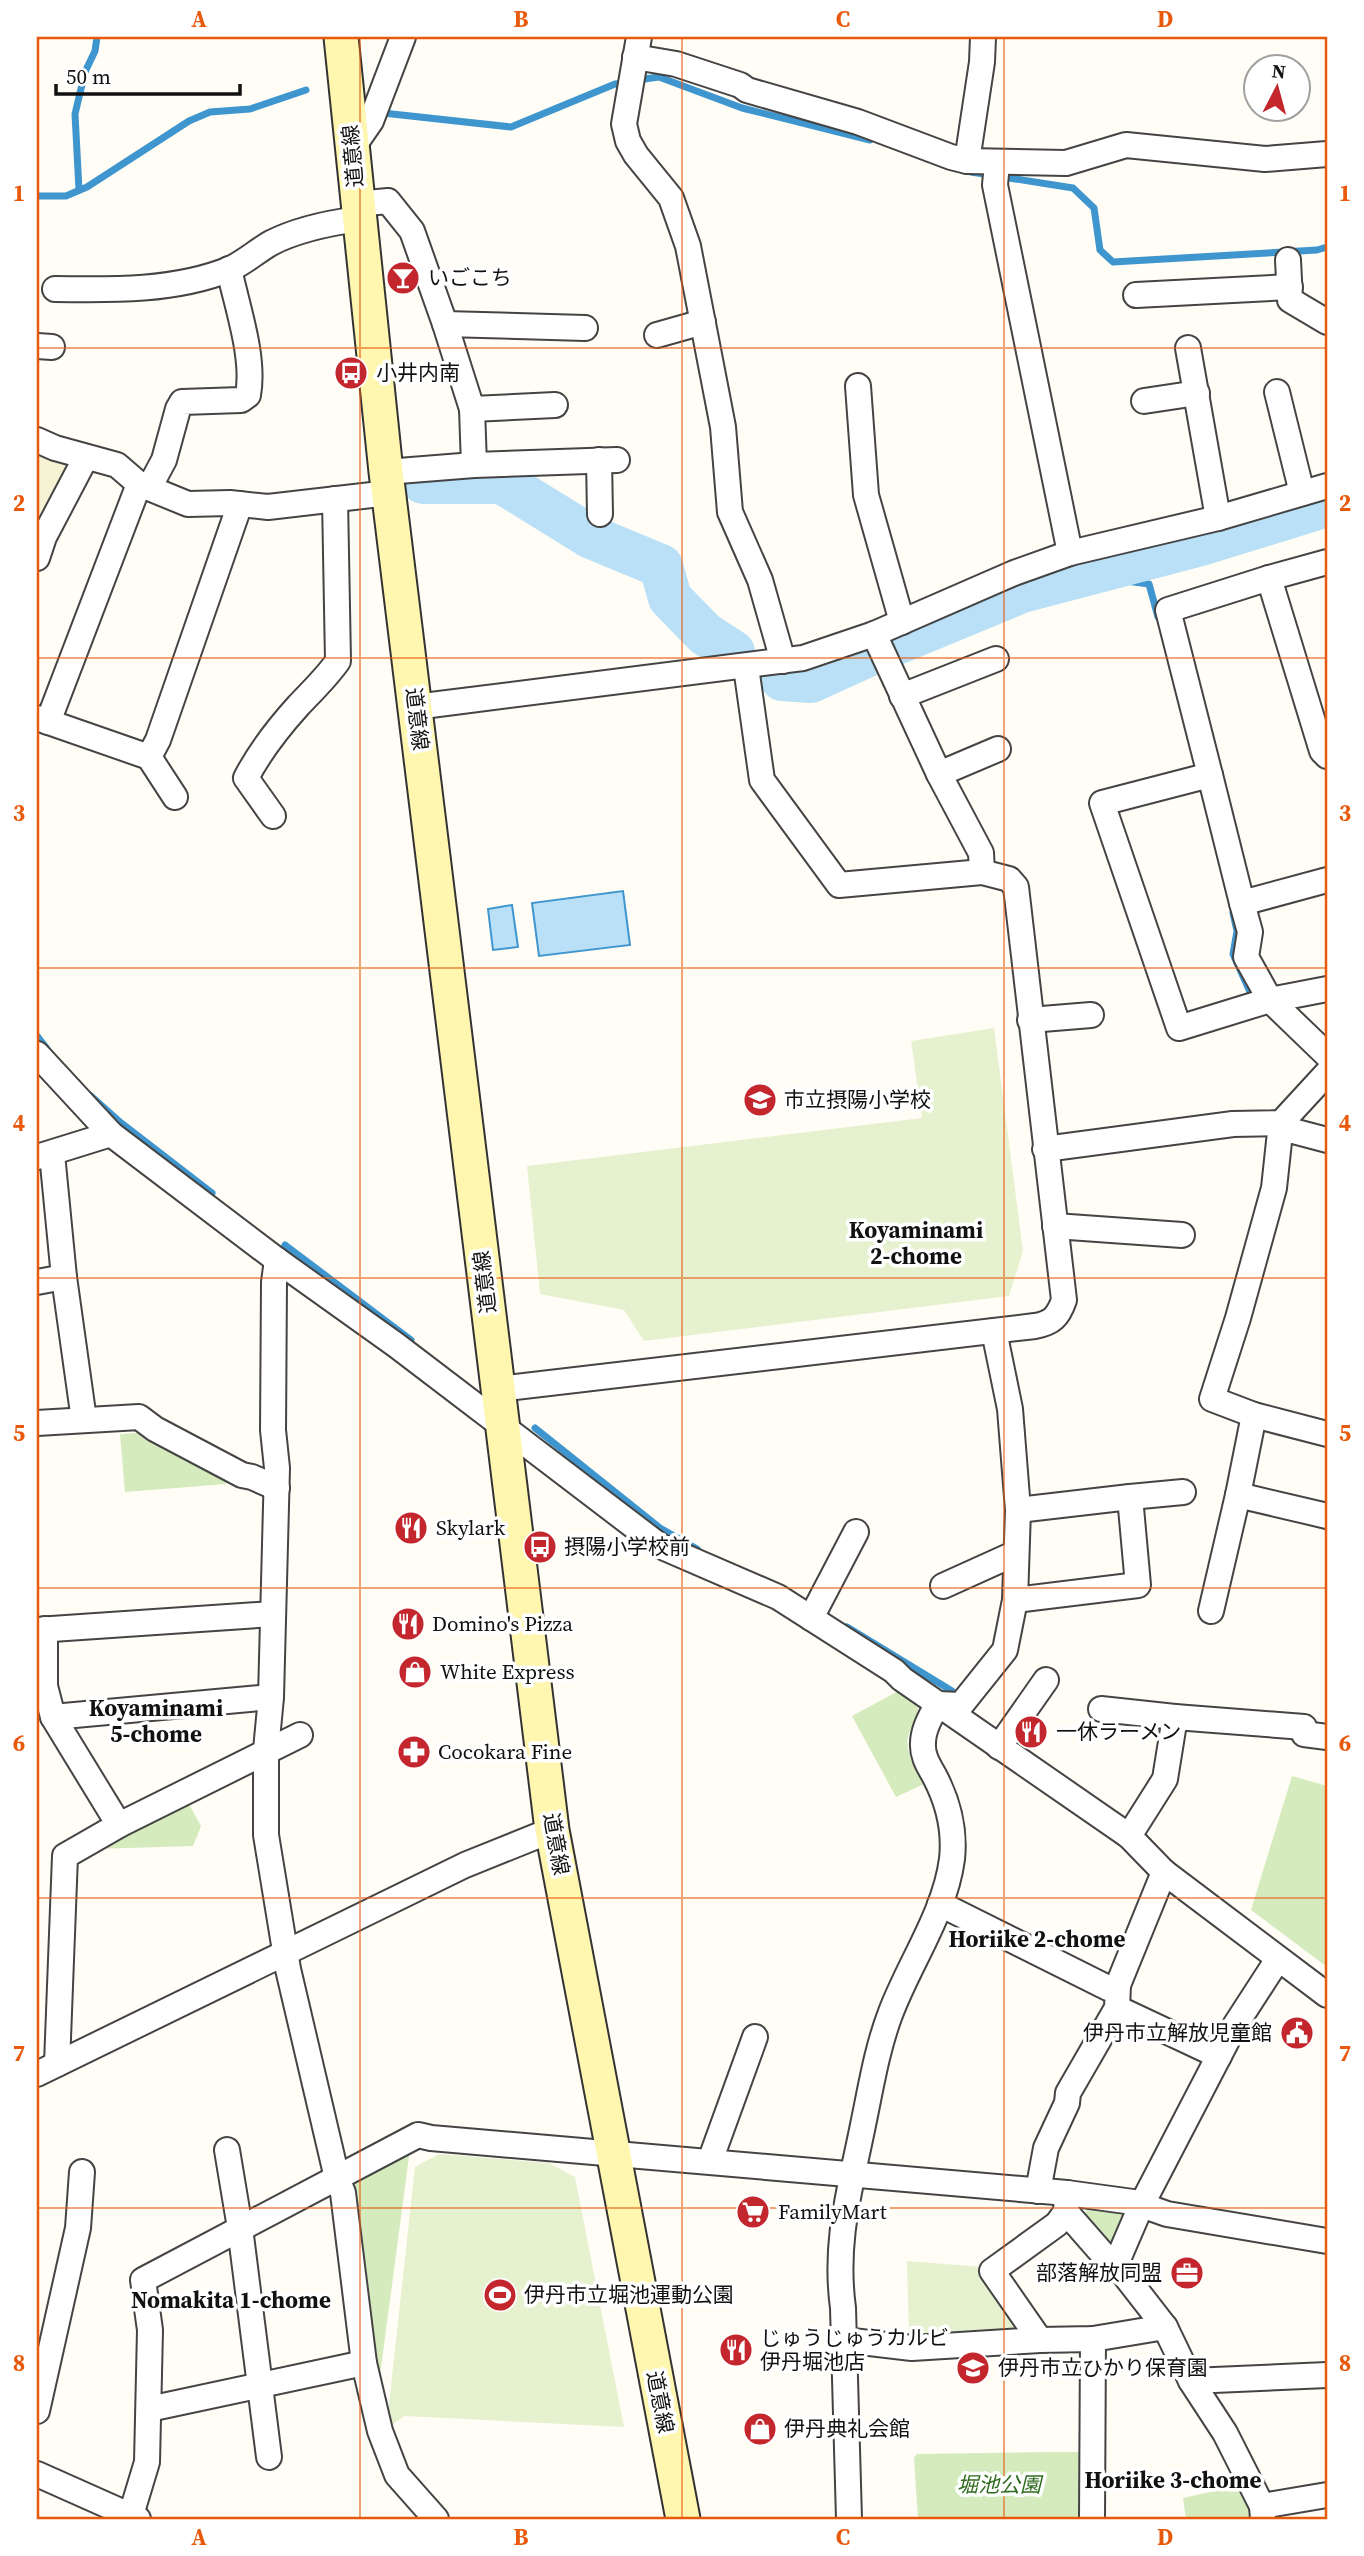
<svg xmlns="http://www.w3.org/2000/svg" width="1364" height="2556" viewBox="0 0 1364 2556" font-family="'Source Serif 4','Noto Sans JP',serif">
<rect width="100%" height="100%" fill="#fffdf5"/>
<path fill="#f6f3d4" d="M37 452 74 462 37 534Z"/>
<g fill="#d5ebbd">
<path d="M152 1432 225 1479 226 1484 125 1492 120 1434Z"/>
<path d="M900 1690 917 1701C921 1716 911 1723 908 1737 905 1753 916 1771 924 1784L896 1797 852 1716Z"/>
<path d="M1292 1776 1327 1786V1967L1251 1910Z"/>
<path d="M186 1799 201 1826 193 1846 95 1849Z"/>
<path d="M410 2149 380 2375 350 2186 357 2174Z"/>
<path d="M1088 2204 1126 2210 1129 2218 1108 2250 1085 2215Z"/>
<path d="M1051 2452H1084V2519H918L914 2458 917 2454Z"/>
<path d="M1245 2484 1257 2519H1186L1183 2498Z"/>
</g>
<g fill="#e6f2cf">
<path d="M994 1028 1023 1251 1009 1296 644 1341 624 1310 540 1294 527 1166 922 1118 911 1041Z"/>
<path d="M439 2154 549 2163 575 2177 624 2427 405 2416 393 2424 388 2413 415 2167Z"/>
<path d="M907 2261 983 2267 1021 2332 909 2338Z"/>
</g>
<g fill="#b9e0f7" stroke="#3f96cf" stroke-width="2">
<path d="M623 891 630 945 539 956 532 903Z"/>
<path d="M512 905 518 947 493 950 488 909Z"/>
</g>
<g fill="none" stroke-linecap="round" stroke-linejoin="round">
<g stroke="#3f96cf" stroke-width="7">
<path d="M637 80 659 77 742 108 870 140"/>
<path d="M383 113 511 127 615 84 625 83"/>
<path d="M971 172 1073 188 1094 208 1100 250 1113 262 1317 250 1327 247"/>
<path d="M79 190 75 114 85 72 95 51 97 37"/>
<path d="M37 196H66L87 187 189 121 210 112 250 109 306 90"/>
<path d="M1091 572 1104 578 1149 584 1158 617"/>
<path d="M1233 913 1237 931 1233 954 1251 994"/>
<path d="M37 1036 47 1049"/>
<path d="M91 1096 120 1122 212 1193"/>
<path d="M285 1245 411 1340"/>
<path d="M535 1428 660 1528 697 1549"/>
<path d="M847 1627 952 1691"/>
</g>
<g stroke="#b9e0f7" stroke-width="44">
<path d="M423 482H502L591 537 661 566 670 598 705 634 733 652"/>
<path d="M887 647 1022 591 1201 544 1327 505"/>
<path d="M782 679 811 681 868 655"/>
</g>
<defs>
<g id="street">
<path d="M639 37 624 124 628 141 636 155 671 198 688 246 723 427 730 512 760 580 783 661"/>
<path d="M635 57 676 64 740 85 747 90 858 122 951 157 967 161 1066 163 1126 145 1265 159 1327 154"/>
<path d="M353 147 371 121 403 37"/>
<path d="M967 161 982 62 983 37"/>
<path d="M997 163 995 185 1070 553"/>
<path d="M357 204 388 201 412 231 445 324 472 409 474 465"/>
<path d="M1288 260 1290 300 1327 322"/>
<path d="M55 289C112 290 176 291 230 269 245 262 257 251 271 243 298 229 329 223 358 219"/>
<path d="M1136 295 1290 287"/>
<path d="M445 324 585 328"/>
<path d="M657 335 703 322"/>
<path d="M37 346 52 347"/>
<path d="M1188 348 1218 518"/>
<path d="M858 386 866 495 902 622"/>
<path d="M1277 392 1302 493"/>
<path d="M1144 401 1197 393"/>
<path d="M472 409 555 405"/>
<path d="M37 440 55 448 117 465 139 484 188 504 230 503 268 507 389 493"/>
<path d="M599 460 600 514"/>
<path d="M386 472 474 465 617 460"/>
<path d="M149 488 164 460 178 409 182 402 241 400 248 395C255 357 237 307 229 269"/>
<path d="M37 558 44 537 86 457"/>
<path d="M1269 578 1322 751 1327 756"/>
<path d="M874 634 939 774 981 853 982 872"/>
<path d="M902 696 996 659"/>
<path d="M415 707 803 658 874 634 1014 573 1070 553 1218 518 1327 486"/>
<path d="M37 718 149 757 175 797"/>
<path d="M48 722 139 484"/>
<path d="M149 757 158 740 240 504"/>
<path d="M939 774 998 749"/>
<path d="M1210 775 1168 610 1269 578 1327 562"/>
<path d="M273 816 246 778C259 753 279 727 298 706 312 691 326 678 338 661L335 499"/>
<path d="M1327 880 1242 903 1210 775 1102 803 1179 1028 1270 1000 1327 989"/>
<path d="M1242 903 1250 932 1246 957 1270 1000 1327 1055"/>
<path d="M1030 1020 1091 1015"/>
<path d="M37 1054 111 1134 277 1260 396 1345 660 1546 778 1597 894 1671 902 1679 1129 1836 1164 1872 1327 1995"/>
<path d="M1327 1140 1293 1131 1281 1123 1274 1188 1238 1318 1212 1399 1254 1415 1327 1434"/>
<path d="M1045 1149 1233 1124 1281 1123 1327 1073"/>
<path d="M52 1154 64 1277 84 1420"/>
<path d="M37 1157 111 1134"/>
<path d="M1055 1226 1182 1235"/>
<path d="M277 1260 274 1282 273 1430 277 1468 271 1697 266 1750V1835L288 1969 337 2178 343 2193 364 2363 380 2431 397 2475 436 2519"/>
<path d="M37 1282 64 1277"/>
<path d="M499 1389 1035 1326C1052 1323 1058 1317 1064 1300L1016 887 1009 879 982 872 839 885 762 780 746 667"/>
<path d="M37 1423 139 1417 155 1429 242 1475 252 1477 277 1488"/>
<path d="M1238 1495 1327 1516"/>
<path d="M1130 1497 1183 1492"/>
<path d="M943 1586 1016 1553"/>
<path d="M1015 1600 1138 1585 1130 1497 1018 1510"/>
<path d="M1211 1611 1238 1495 1254 1415"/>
<path d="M811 1618 856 1532"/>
<path d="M45 1629V1686L53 1717 119 1825"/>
<path d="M37 1630 273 1614"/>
<path d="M1101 1709 1175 1717"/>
<path d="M53 1717 271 1697"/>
<path d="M999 1747 1046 1680"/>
<path d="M1129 1836 1165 1779 1175 1717 1304 1727V1734L1327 1737"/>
<path d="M940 1904 1108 1988 1118 1985"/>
<path d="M1117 2008 1219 2056"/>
<path d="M57 2064 65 1856 119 1825 300 1735"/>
<path d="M37 2074 465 1865 552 1830"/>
<path d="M227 2150 240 2228 269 2457"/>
<path d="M710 2161 755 2037"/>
<path d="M1038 2191 1046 2148 1067 2103 1068 2093 1117 2008 1118 1985 1164 1872"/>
<path d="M1067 2193 1066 2212 1108 2260 1116 2264 1165 2327 1191 2381 1225 2433 1262 2506 1263 2519"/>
<path d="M1116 2264 1141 2206 1234 2027 1278 1959"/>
<path d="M844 2340 912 2348 1040 2340 1093 2339 1165 2327"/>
<path d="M1040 2340 992 2271 1057 2224 1066 2212"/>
<path d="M1191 2381 1327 2375"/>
<path d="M149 2409 364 2363"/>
<path d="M37 2411 78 2228 82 2172"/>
<path d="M37 2474 138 2519"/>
<path d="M1262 2506 1327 2495"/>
<path d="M131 2515 147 2462 150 2330 143 2280 418 2135 431 2138 1067 2193 1133 2202 1167 2214 1327 2241"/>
<path d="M849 2519 843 2308C834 2241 850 2190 863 2125 871 2087 877 2048 891 2012 910 1962 945 1913 952 1859 955 1831 948 1802 935 1777 929 1766 922 1756 923 1743 923 1729 931 1715 938 1704L961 1705 1005 1650 1015 1600 1018 1510 1010 1409 994 1331"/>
<path d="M1092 2519 1093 2339"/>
</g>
<path id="secondary" d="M341 37 386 472 552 1830 683 2519"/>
</defs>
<use href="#street" stroke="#444" stroke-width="28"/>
<use href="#secondary" stroke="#333" stroke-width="37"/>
<use href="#street" stroke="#fff" stroke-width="24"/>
<use href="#secondary" stroke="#fff6b0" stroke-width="33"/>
</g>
<path fill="none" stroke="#e8590c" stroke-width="2" stroke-opacity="0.55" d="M360 37V2519M682 37V2519M1004 37V2519M37 348H1327M37 658H1327M37 968H1327M37 1278H1327M37 1588H1327M37 1898H1327M37 2208H1327"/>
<defs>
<symbol id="bar-disc" viewBox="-11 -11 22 22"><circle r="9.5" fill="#c4262e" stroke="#fff"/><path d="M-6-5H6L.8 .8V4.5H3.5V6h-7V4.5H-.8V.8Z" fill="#fff"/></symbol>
<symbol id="bus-disc" viewBox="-11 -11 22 22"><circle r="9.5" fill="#c4262e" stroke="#fff"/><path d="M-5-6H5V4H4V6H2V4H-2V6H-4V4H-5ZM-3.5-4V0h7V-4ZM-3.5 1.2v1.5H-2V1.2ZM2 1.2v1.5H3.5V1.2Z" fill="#fff"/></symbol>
<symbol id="school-disc" viewBox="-11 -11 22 22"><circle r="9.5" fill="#c4262e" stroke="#fff"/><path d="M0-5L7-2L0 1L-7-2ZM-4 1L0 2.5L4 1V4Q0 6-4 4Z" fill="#fff"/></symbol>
<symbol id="restaurant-disc" viewBox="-11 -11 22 22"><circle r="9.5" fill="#c4262e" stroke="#fff"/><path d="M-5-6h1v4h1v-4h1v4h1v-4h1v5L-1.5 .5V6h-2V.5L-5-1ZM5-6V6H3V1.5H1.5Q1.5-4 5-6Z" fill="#fff"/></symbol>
<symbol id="shop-disc" viewBox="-11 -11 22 22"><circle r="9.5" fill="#c4262e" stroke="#fff"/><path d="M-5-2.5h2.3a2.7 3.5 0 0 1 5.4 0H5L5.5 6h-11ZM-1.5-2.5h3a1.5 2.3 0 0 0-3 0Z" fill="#fff"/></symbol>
<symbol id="pharmacy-disc" viewBox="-11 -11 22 22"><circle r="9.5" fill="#c4262e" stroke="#fff"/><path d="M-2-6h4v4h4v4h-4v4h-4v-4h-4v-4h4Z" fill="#fff"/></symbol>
<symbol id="civic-disc" viewBox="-11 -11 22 22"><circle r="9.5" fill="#c4262e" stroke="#fff"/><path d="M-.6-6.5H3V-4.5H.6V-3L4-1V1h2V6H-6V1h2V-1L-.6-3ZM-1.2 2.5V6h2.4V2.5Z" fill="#fff"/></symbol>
<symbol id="supermarket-disc" viewBox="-11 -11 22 22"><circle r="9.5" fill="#c4262e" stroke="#fff"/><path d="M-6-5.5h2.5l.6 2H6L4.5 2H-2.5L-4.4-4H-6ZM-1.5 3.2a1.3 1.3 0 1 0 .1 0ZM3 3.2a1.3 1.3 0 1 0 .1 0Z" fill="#fff"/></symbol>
<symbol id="office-disc" viewBox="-11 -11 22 22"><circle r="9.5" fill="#c4262e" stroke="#fff"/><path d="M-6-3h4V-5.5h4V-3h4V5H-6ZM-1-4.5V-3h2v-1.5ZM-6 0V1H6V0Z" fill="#fff"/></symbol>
<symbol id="stadium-disc" viewBox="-11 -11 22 22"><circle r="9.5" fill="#c4262e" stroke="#fff"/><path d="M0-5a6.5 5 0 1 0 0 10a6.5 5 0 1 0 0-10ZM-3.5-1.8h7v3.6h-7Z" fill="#fff"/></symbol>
</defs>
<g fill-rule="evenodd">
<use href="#bar-disc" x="384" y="259" width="38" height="38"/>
<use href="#bus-disc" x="332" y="354" width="38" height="38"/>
<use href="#school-disc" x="741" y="1081" width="38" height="38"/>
<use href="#restaurant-disc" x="392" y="1509" width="38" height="38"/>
<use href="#bus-disc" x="521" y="1528" width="38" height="38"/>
<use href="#restaurant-disc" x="389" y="1605" width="38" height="38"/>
<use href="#shop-disc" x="396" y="1653" width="38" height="38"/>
<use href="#restaurant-disc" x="1012" y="1713" width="38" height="38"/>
<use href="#pharmacy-disc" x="395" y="1733" width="38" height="38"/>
<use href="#civic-disc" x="1278" y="2014" width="38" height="38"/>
<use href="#supermarket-disc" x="734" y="2193" width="38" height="38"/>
<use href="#office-disc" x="1168" y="2254" width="38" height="38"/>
<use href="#stadium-disc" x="481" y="2276" width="38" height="38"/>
<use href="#restaurant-disc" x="717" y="2331" width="38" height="38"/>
<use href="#school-disc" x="954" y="2349" width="38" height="38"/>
<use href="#shop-disc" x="741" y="2410" width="38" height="38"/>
</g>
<g text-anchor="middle" stroke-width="7" stroke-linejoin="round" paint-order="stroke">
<g font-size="21" fill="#111" stroke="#fff">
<text transform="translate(353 156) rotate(-95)" y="7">道意線</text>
<text transform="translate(417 719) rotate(83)" y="7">道意線</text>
<text transform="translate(485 1282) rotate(-97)" y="7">道意線</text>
<text transform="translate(556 1844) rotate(80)" y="7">道意線</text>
<text transform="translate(660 2402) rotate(79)" y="7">道意線</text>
</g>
<g font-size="21" fill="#111" stroke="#fff" text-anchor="start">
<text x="428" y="285">いごこち</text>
<text x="376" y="380">小井内南</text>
<text x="784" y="1107">市立摂陽小学校</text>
<text x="436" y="1535">Skylark</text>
<text x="564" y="1554">摂陽小学校前</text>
<text x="432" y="1631">Domino's Pizza</text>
<text x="440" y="1679">White Express</text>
<text x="1056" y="1739">一休ラーメン</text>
<text x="438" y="1759">Cocokara Fine</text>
<text x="1272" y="2040" text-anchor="end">伊丹市立解放児童館</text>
<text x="778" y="2219">FamilyMart</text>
<text x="1162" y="2280" text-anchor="end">部落解放同盟</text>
<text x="524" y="2302">伊丹市立堀池運動公園</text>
<text x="760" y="2345">じゅうじゅうカルビ<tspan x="760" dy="24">伊丹堀池店</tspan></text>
<text x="998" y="2375">伊丹市立ひかり保育園</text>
<text x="784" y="2436">伊丹典礼会館</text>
</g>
<g font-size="21" font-style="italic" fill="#2f6b1f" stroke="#fff">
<text x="999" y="2492">堀池公園</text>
</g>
<g font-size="23" font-weight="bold" fill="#111" stroke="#fff">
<text x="916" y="1238">Koyaminami<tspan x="916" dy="26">2-chome</tspan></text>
<text x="156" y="1716">Koyaminami<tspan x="156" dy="26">5-chome</tspan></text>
<text x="1037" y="1947">Horiike 2-chome</text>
<text x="231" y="2308">Nomakita 1-chome</text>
<text x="1173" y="2488">Horiike 3-chome</text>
</g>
</g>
<rect width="1364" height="2556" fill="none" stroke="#ffffff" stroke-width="77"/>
<g transform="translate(1277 88) rotate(6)"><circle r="33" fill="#ffffff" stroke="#a0a0a0" stroke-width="2"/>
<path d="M0-5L12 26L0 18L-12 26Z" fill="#c4262e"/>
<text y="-10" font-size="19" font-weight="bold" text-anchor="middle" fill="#111111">N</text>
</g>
<path d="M56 84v10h184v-10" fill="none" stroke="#111111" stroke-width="3.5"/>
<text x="66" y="84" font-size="21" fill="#111111" stroke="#ffffff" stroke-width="5" paint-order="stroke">50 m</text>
<rect x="38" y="38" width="1288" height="2480" fill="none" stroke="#e8590c" stroke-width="2.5"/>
<g font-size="23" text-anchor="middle" font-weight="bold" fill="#e8590c">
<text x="199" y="27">A</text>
<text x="521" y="27">B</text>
<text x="843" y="27">C</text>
<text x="1165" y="27">D</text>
<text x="19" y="201">1</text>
<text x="1345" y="201">1</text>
<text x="19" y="511">2</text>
<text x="1345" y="511">2</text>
<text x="19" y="821">3</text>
<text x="1345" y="821">3</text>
<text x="19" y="1131">4</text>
<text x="1345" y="1131">4</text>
<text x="19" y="1441">5</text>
<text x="1345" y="1441">5</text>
<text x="19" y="1751">6</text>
<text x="1345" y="1751">6</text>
<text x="19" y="2061">7</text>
<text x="1345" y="2061">7</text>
<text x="19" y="2371">8</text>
<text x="1345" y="2371">8</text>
<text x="199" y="2545">A</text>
<text x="521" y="2545">B</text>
<text x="843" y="2545">C</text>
<text x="1165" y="2545">D</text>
</g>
</svg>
